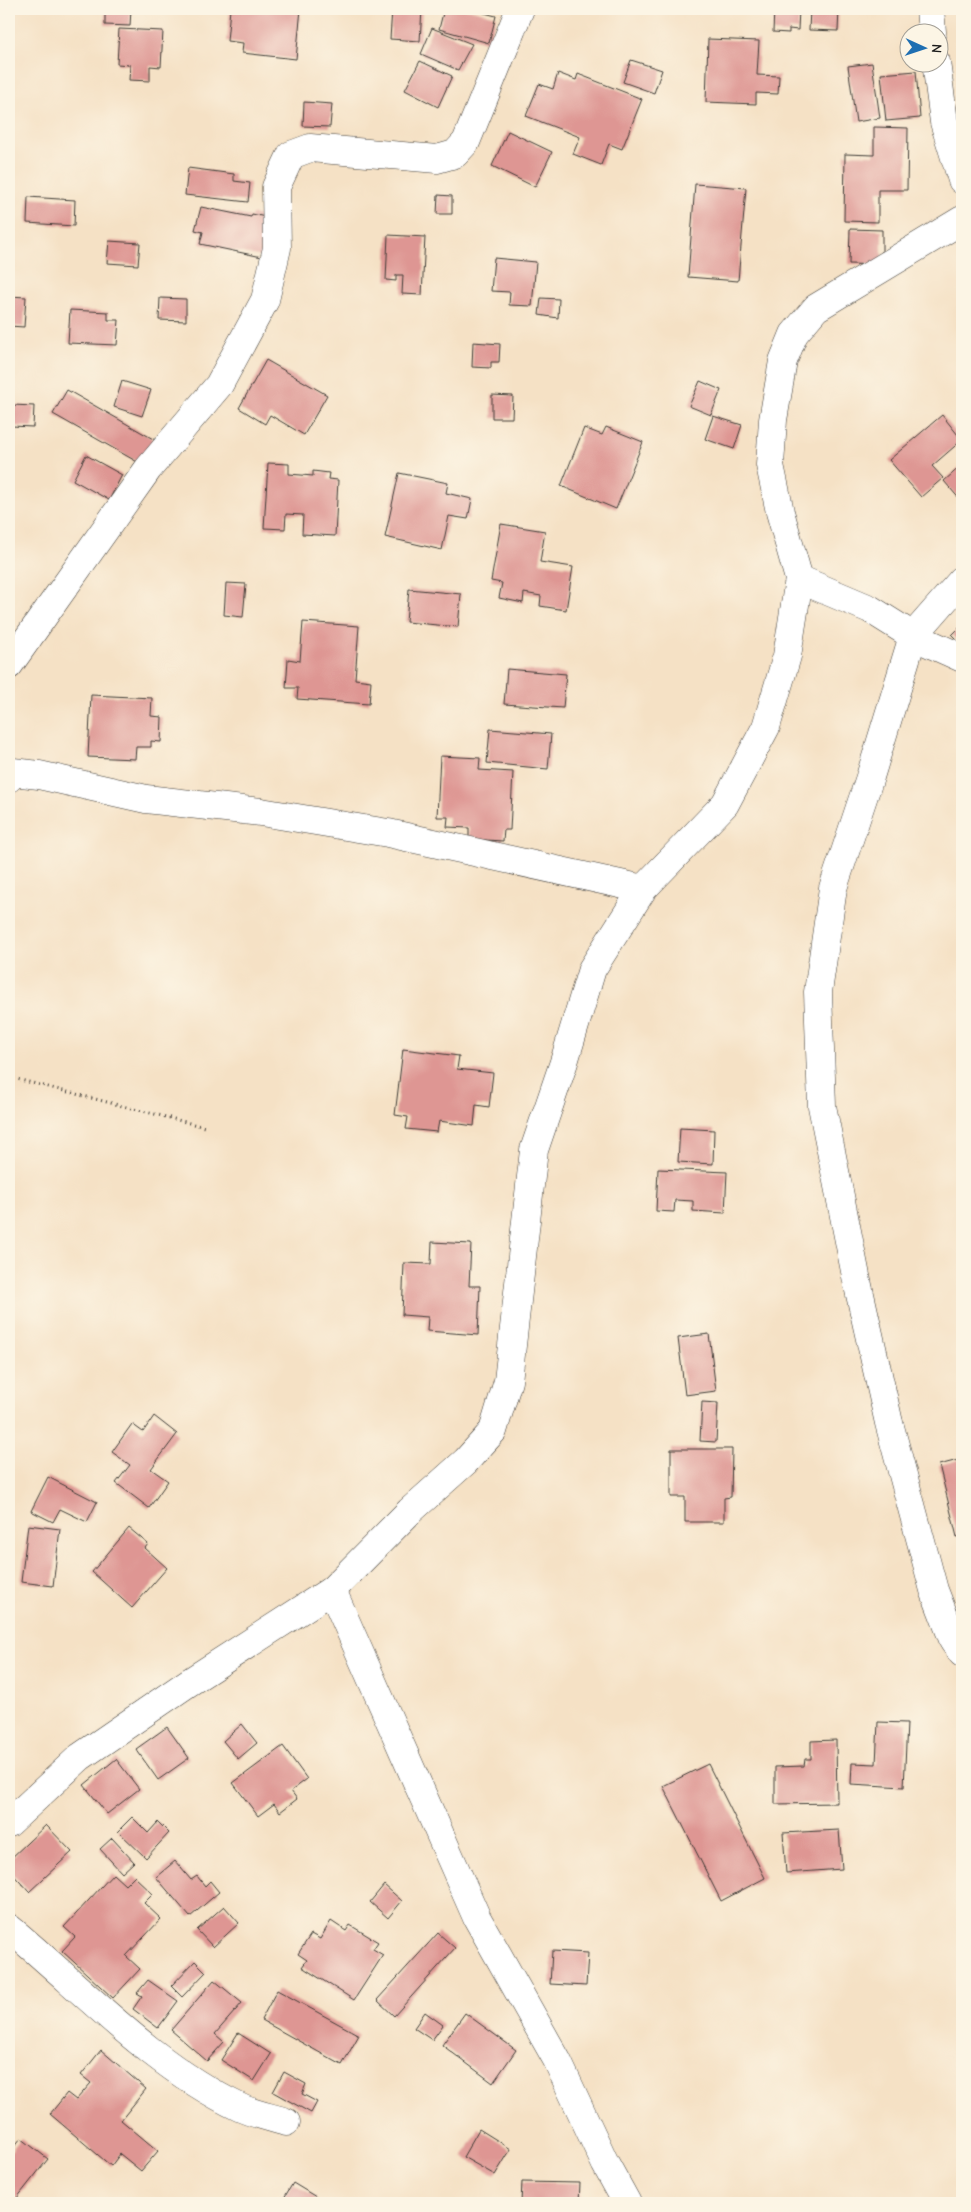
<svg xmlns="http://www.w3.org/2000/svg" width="971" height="2212" viewBox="0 0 971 2212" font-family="'Comic Neue',sans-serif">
<rect width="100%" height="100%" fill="#fcf5e5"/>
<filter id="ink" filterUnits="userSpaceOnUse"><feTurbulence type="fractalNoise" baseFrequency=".02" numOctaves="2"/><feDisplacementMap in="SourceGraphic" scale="10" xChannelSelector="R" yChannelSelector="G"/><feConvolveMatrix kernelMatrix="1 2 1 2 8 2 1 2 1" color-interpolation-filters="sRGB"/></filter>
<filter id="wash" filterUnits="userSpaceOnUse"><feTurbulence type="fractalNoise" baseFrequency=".0096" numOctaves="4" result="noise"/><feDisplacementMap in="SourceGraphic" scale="20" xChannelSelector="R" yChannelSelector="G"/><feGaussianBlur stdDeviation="1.12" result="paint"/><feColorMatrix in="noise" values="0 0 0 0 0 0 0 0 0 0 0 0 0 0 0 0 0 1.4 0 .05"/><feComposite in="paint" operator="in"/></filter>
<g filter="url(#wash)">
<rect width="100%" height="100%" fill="#f5e1c5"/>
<g id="blocks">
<g fill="#de9693">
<path d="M105 9H131L130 26 105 25Z"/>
<path d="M230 9H301L296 59 242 53 243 43 227 41Z"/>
<path d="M392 9H422L420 41 390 39Z"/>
<path d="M444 9H469L496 16 489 43 439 29Z"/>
<path d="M774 9H799L798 30 789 29V33L773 32Z"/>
<path d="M810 9H839L838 31 809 30Z"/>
<path d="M432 28 472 44 458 70 421 54Z"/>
<path d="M119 29 163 31 161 67 150 66V81L129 80 130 65 117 64Z"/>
<path d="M708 39 759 41 757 75 779 76 778 94 756 93V104L706 102Z"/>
<path d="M631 60 662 70 654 93 623 82Z"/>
<path d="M420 61 452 76 438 107 405 90Z"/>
<path d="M872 63 880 118 856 122 848 66Z"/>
<path d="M916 71 920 118 886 121 881 74Z"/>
<path d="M558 73 576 80 578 74 642 99 622 149 609 144 601 165 573 154 580 137 526 116 539 84 553 89Z"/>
<path d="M304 102 332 104 330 127 303 126Z"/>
<path d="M874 127 908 128 907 190H878V222L844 221 845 154 874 155Z"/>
<path d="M508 131 552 152 535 187 492 166Z"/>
<path d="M188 168 234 174V181L250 183 248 202 185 195Z"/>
<path d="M695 184 746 188 738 281 688 277Z"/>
<path d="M438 195 452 196V214H437Z"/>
<path d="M28 197 75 200 74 226 27 223Z"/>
<path d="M201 207 251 217 252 214 270 218 262 257 200 244 203 232 195 230Z"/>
<path d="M850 229 882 230V265L849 264Z"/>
<path d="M388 235 425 237 422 295 402 294 403 275H396V281L386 280Z"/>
<path d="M109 241 140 243 138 265 107 263Z"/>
<path d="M494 258 536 262 532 306 509 305 510 292 491 291Z"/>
<path d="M9 296 26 297 24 327 9 326Z"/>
<path d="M160 298 186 299V321L159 320Z"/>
<path d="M541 298 559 299 558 318 539 315Z"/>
<path d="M70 310 108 312V320H119L117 345 68 343Z"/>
<path d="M473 342 500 344 499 362H491V368L472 367Z"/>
<path d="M266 360 327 395 304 435 270 415 265 424 239 408Z"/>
<path d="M122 381 151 390 142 416 114 407Z"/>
<path d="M700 381 721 390 711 415 689 406Z"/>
<path d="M67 390 155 440 141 464 53 414Z"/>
<path d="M492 395 513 396 512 418H492Z"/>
<path d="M12 405 34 406 33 427 11 426Z"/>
<path d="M942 415 962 440 932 466 943 478 921 497 889 460Z"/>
<path d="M713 416 742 425 734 449 705 439Z"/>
<path d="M606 427 643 442 616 509 561 486 584 428 602 435Z"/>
<path d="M86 455 122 475 109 500 73 480Z"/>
<path d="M268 463 289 464V474L313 476V471L329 473 328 479 338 480 335 536 302 534 303 515 286 514 285 529 264 528Z"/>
<path d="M962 465V502L944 481Z"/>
<path d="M399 473 448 483 446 493 472 499 468 519 449 516 442 550 385 537Z"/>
<path d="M501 524 545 531 540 562 573 567 566 610 540 606 541 596 524 593 523 603 499 598 502 583 491 581Z"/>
<path d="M226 583 246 584 243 617 224 615Z"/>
<path d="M409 589 461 594 458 627 406 622Z"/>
<path d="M303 622 359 626 355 679 371 681 369 704 297 699 298 688H286L288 659 300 661Z"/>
<path d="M962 625V645L952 635Z"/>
<path d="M507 669 566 674 563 708 504 704Z"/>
<path d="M91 695 152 698 151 716 162 717 161 742 151 741V747H136L135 759 88 757Z"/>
<path d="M490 729 551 734 548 769 487 763Z"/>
<path d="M440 756 480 758 479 770 513 772 510 830H504L503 841 469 839V828L447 827 448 817H437Z"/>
<path d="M403 1049 459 1056 457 1069 493 1073 489 1107 476 1105 474 1126 439 1121 437 1132 406 1129 408 1117 395 1115Z"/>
<path d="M680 1128 714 1130 713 1164 678 1162Z"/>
<path d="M658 1169 727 1172 725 1213 693 1211V1201L675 1200 674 1212 656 1211Z"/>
<path d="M432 1242 471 1244 469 1286H480L478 1335 427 1331 428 1317 402 1315 404 1263 431 1264Z"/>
<path d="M709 1334 716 1391 685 1395 678 1338Z"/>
<path d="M702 1402 718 1403 716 1442 700 1441Z"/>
<path d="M154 1416 177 1434 151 1469 168 1481 149 1508 116 1483 130 1465 112 1452 132 1424 143 1432Z"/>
<path d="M671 1449H732L731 1497 724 1498V1522H685V1497H671Z"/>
<path d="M962 1459V1535L957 1537 939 1465Z"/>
<path d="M48 1477 97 1502 87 1522 60 1509 53 1522 31 1511Z"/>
<path d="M28 1525 60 1529 53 1586 21 1582Z"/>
<path d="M129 1528 148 1544 145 1548 167 1568 132 1608 92 1572Z"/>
<path d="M878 1722 907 1723 904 1787 851 1784 852 1763 876 1764Z"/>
<path d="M242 1724 257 1743 238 1759 223 1741Z"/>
<path d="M167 1727 189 1758 158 1780 136 1749Z"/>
<path d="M836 1740 837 1803 775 1804V1767L804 1766 805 1759H811V1741Z"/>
<path d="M283 1746 307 1779 291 1791 297 1799 280 1812 274 1804 258 1816 233 1783Z"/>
<path d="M116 1759 139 1789 107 1814 84 1785Z"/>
<path d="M708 1764 765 1878 721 1901 663 1786Z"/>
<path d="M132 1817 148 1833 158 1822 169 1833 146 1858 118 1831Z"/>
<path d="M46 1825 72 1852 29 1892 9 1870V1860Z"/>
<path d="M839 1830 842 1869 786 1873 783 1833Z"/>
<path d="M112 1838 134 1862 122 1873 100 1849Z"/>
<path d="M175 1861 191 1880 197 1876 205 1886 210 1881 219 1892 190 1917 156 1877Z"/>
<path d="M113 1874 125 1885 134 1876 153 1894 144 1903 161 1919 126 1956 140 1969 113 1998 62 1951 75 1937 64 1927Z"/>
<path d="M384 1885 402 1901 388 1918 370 1902Z"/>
<path d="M224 1906 239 1923 213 1947 197 1930Z"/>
<path d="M331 1921 346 1931 350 1925 378 1942 373 1949 383 1955 354 2000 302 1967 307 1960 298 1954 311 1934 320 1939Z"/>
<path d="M438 1933 455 1948 394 2016 377 2000Z"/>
<path d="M552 1951 588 1953 586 1986 550 1984Z"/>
<path d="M195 1961 206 1972 182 1997 171 1986Z"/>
<path d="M148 1980 178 2001 158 2028 133 2009 142 1996 137 1993Z"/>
<path d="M214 1980 242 2003 215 2034 224 2042 207 2061 171 2030Z"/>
<path d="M277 1990 359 2035 342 2065 261 2020Z"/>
<path d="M425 2012 443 2025 432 2040 414 2028Z"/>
<path d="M465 2013 516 2050 493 2083 442 2045Z"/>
<path d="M238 2033 271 2054 254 2081 221 2060Z"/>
<path d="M101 2050 146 2089 121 2120 158 2151 141 2171 120 2154 111 2166 50 2114 67 2093 76 2100 91 2083 81 2075Z"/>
<path d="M284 2072 306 2084 302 2094 317 2102 311 2113 273 2092Z"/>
<path d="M479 2129 511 2149 495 2175 463 2157Z"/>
<path d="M21 2138 48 2159 13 2203H9V2153Z"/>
<path d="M522 2182 580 2183 579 2203H521Z"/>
<path d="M293 2183 316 2197 313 2203H281Z"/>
</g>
</g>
</g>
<g filter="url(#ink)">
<use href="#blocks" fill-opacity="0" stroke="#3d3a35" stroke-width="1"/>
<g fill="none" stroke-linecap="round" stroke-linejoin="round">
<defs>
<g id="street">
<path d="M930 9 932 32"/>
<path d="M936 62 944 122 962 180"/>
<path d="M799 579 870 609 913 636 962 658"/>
<path d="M962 580 913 636 870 777 833 888 818 992 822 1106 857 1281 889 1423 934 1590 954 1642 962 1653"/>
<path d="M9 665 148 469 219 385 265 300 277 248 276 187 291 155 310 148 437 159 455 154 466 142 520 9"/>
<path d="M9 778 13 772 39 775 146 799 261 812 388 833 643 889"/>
<path d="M332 1590 477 1918 557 2060 605 2163 627 2203"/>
<path d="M9 1823 80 1757 188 1683 332 1590 410 1511 466 1461 493 1431 508 1381 534 1150 564 1062 592 969 643 889 725 804 766 727 787 656 799 579 780 512 770 465 773 420 783 361 794 334 816 308 962 220"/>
<path d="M9 1928C83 1989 151 2065 239 2107 253 2114 271 2117 286 2122"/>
</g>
</defs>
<use href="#street" stroke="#3d3a35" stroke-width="29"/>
<path stroke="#3d3a35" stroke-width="3" stroke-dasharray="1 4" stroke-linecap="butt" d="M9 1077 205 1127"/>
<use href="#street" stroke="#fff" stroke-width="28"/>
</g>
</g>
<rect width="971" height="2212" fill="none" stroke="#fcf5e5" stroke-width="30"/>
<g transform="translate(924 48) rotate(93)"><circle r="24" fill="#fcf5e5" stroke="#a29e95"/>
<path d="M0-4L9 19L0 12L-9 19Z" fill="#1f6fb2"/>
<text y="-8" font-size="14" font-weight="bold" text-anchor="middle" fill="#1c1c1c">N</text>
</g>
</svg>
